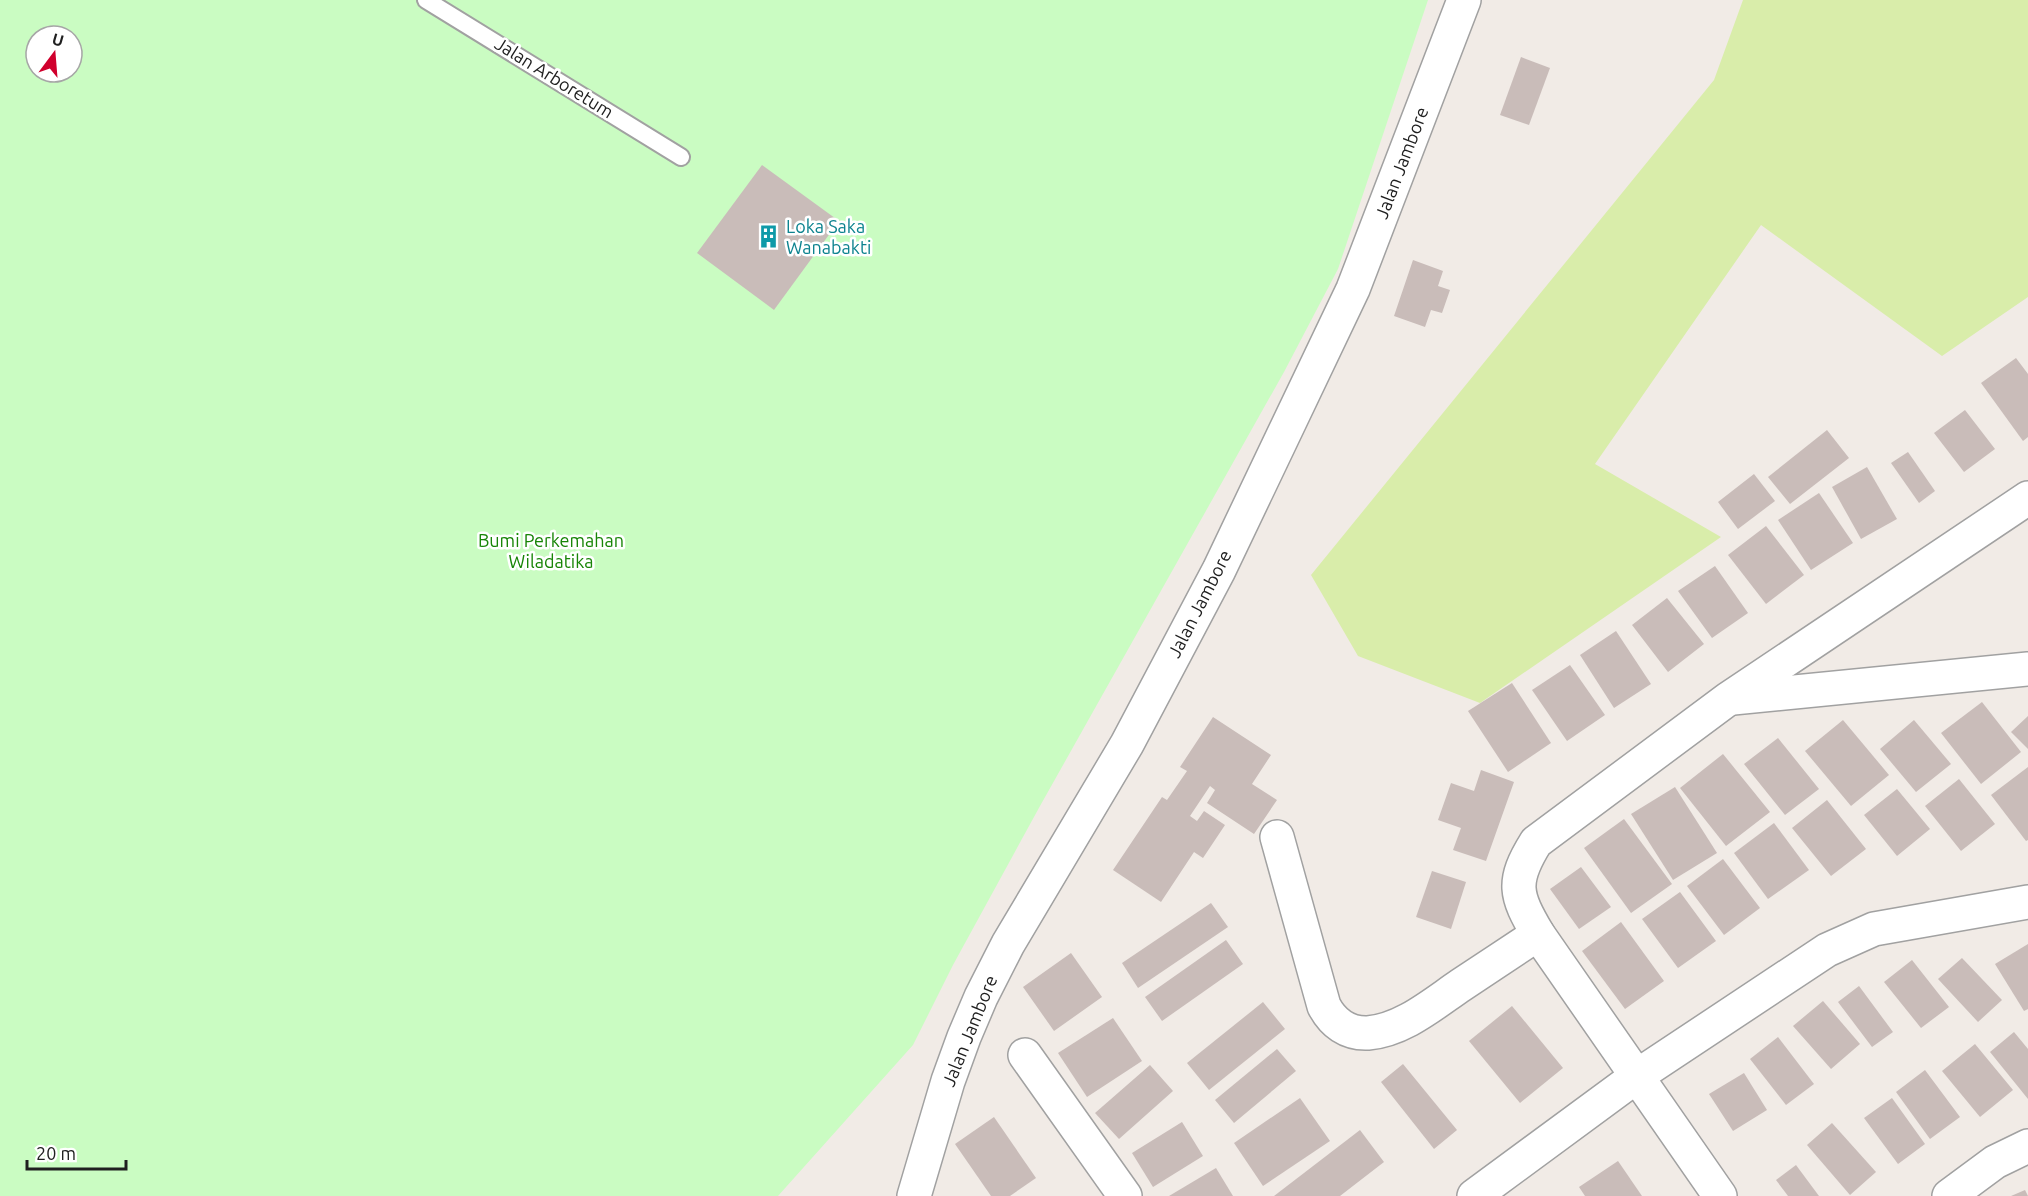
<svg xmlns="http://www.w3.org/2000/svg" width="2028" height="1196" viewBox="0 0 2028 1196" font-family="Ubuntu,sans-serif">
<rect width="100%" height="100%" fill="#f1ebe6"/>
<path fill="#d9edaa" d="M1743 0H2028V297L1942 356 1761 225 1595 464 1721 537 1480 703 1358 656 1311 575 1714 80Z"/>
<path fill="#cafcc2" fill-rule="evenodd" d="M0 0H1428L1338 269 1284 372 1040 806 953 965 913 1045 778 1196H0ZM36 36H72V72H36Z"/>
<g fill="#c9bcb9">
<path d="M1521 57 1550 68 1529 125 1500 115Z"/>
<path d="M762 165 839 221 774 310 697 253Z"/>
<path d="M1413 260 1443 271 1438 286 1450 290 1442 313 1431 310 1425 327 1394 316Z"/>
<path d="M2016 358 2028 374V437L2023 441 1981 383Z"/>
<path d="M1965 410 1995 449 1964 472 1934 433Z"/>
<path d="M1827 430 1849 458 1790 504 1768 477Z"/>
<path d="M1908 452 1935 491 1919 503 1891 463Z"/>
<path d="M1867 467 1897 519 1861 539 1832 487Z"/>
<path d="M1754 474 1775 501 1738 529 1718 502Z"/>
<path d="M1819 493 1853 543 1811 570 1778 520Z"/>
<path d="M1766 526 1804 575 1766 604 1728 555Z"/>
<path d="M1715 566 1748 613 1712 638 1678 591Z"/>
<path d="M1667 598 1704 644 1668 672 1632 625Z"/>
<path d="M1616 631 1651 684 1614 708 1580 655Z"/>
<path d="M1570 665 1605 715 1567 741 1532 690Z"/>
<path d="M1512 683 1551 743 1508 772 1468 711Z"/>
<path d="M1982 702 2021 752 1981 784 1941 733Z"/>
<path d="M2028 716V749L2011 732Z"/>
<path d="M1213 717 1271 755 1252 784 1277 800 1254 834 1207 803 1215 790 1210 786 1190 816 1197 821 1204 811 1225 825 1203 858 1194 852 1161 902 1113 870 1162 797 1167 800 1187 771 1180 767Z"/>
<path d="M1843 720 1889 775 1851 806 1805 751Z"/>
<path d="M1914 720 1951 764 1916 792 1880 749Z"/>
<path d="M1778 738 1819 789 1785 815 1744 764Z"/>
<path d="M1723 754 1770 812 1726 846 1680 788Z"/>
<path d="M2028 767V840L2026 841 1991 795Z"/>
<path d="M1481 770 1514 782 1486 861 1453 850 1461 828 1438 820 1451 783 1474 791Z"/>
<path d="M1959 779 1995 824 1961 851 1925 806Z"/>
<path d="M1675 787 1717 853 1673 880 1631 814Z"/>
<path d="M1897 789 1930 829 1897 856 1864 815Z"/>
<path d="M1827 800 1866 849 1831 876 1792 828Z"/>
<path d="M1624 819 1672 884 1631 913 1584 848Z"/>
<path d="M1774 823 1809 870 1768 899 1734 853Z"/>
<path d="M1723 859 1760 908 1724 935 1687 886Z"/>
<path d="M1581 867 1611 907 1579 929 1550 889Z"/>
<path d="M1432 871 1466 882 1451 929 1416 917Z"/>
<path d="M1680 892 1716 941 1678 968 1642 919Z"/>
<path d="M1211 903 1228 927 1138 988 1122 963Z"/>
<path d="M1621 922 1664 981 1625 1009 1582 951Z"/>
<path d="M1226 940 1243 964 1162 1021 1145 997Z"/>
<path d="M2028 944V1009L2024 1011 1995 964Z"/>
<path d="M1071 953 1102 997 1054 1031 1023 987Z"/>
<path d="M1962 958 2002 1000 1978 1022 1938 979Z"/>
<path d="M1912 960 1949 1007 1921 1028 1884 982Z"/>
<path d="M1859 986 1893 1032 1872 1047 1838 1002Z"/>
<path d="M1823 1001 1860 1044 1831 1069 1793 1026Z"/>
<path d="M1263 1002 1285 1029 1209 1090 1187 1063Z"/>
<path d="M1512 1006 1563 1068 1520 1103 1469 1041Z"/>
<path d="M1113 1018 1142 1061 1087 1097 1058 1053Z"/>
<path d="M2014 1032 2028 1049V1099L1990 1052Z"/>
<path d="M1778 1037 1814 1084 1786 1105 1750 1059Z"/>
<path d="M1975 1044 2013 1090 1980 1117 1942 1071Z"/>
<path d="M1277 1049 1296 1071 1234 1123 1215 1100Z"/>
<path d="M1403 1064 1457 1130 1434 1149 1381 1082Z"/>
<path d="M1150 1065 1173 1091 1119 1139 1095 1113Z"/>
<path d="M1925 1070 1960 1117 1930 1139 1896 1092Z"/>
<path d="M1744 1073 1767 1110 1733 1131 1709 1094Z"/>
<path d="M1300 1098 1330 1141 1263 1186 1234 1143Z"/>
<path d="M1892 1098 1925 1144 1898 1164 1864 1118Z"/>
<path d="M994 1117 1036 1178 1010 1196H991L955 1144Z"/>
<path d="M1182 1122 1203 1156 1153 1187 1132 1153Z"/>
<path d="M1832 1123 1876 1172 1850 1195 1807 1145Z"/>
<path d="M1360 1130 1384 1162 1340 1196H1274Z"/>
<path d="M1618 1161 1642 1196H1585L1579 1187Z"/>
<path d="M1796 1165 1819 1196H1788L1776 1180Z"/>
<path d="M1216 1168 1233 1196H1169Z"/>
<path d="M2025 1190 2028 1196H2011Z"/>
</g>
<g fill="none" stroke-linecap="round" stroke-linejoin="round">
<defs>
<path id="service" d="M426 0 681 157"/>
<g id="minor">
<path d="M1733 698 2028 669"/>
<path d="M1277 837 1324 1006C1333 1023 1347 1034 1368 1033 1403 1030 1433 1004 1461 985 1487 968 1512 951 1538 934"/>
<path d="M1025 1055 1125 1196"/>
<path d="M914 1196 948 1081 964 1037 981 997 1008 944 1127 744 1219 570 1353 289 1464 0"/>
<path d="M1474 1196 1637 1076 1827 950 1874 929 2028 902"/>
<path d="M1720 1196 1538 934C1515 895 1511 882 1536 842L1728 699 2028 498"/>
<path d="M1949 1196 1995 1162 2028 1146"/>
</g>
</defs>
<use href="#service" stroke="#a1a1a1" stroke-width="20"/>
<use href="#minor" stroke="#a1a1a1" stroke-width="36"/>
<use href="#service" stroke="#fff" stroke-width="16"/>
<use href="#minor" stroke="#fff" stroke-width="33"/>
</g>
<defs>
<symbol id="building-bare" viewBox="-9 -9 18 18"><path d="M-4-6H4V6H1V3H-1V6H-4ZM-2.5-4.3h1.7v1.8h-1.7ZM.8-4.3h1.7v1.8H.8ZM-2.5-1h1.7V.8h-1.7ZM.8-1h1.7V.8H.8Z" fill="#0f9aa8" stroke="#fff" stroke-width="2.5" paint-order="stroke"/></symbol>
</defs>
<g fill-rule="evenodd">
<use href="#building-bare" x="752" y="220" width="33" height="33"/>
</g>
<g text-anchor="middle" stroke-width="5" stroke-linejoin="round" paint-order="stroke">
<g font-size="18" fill="#202020" stroke="#fff">
<text transform="translate(554 78) rotate(32)" y="6">Jalan Arboretum</text>
<text transform="translate(1402 163) rotate(-69)" y="6">Jalan Jambore</text>
<text transform="translate(1200 604) rotate(-63)" y="6">Jalan Jambore</text>
<text transform="translate(970 1031) rotate(-68)" y="6">Jalan Jambore</text>
</g>
<g font-size="18" fill="#0d838f" stroke="#fff" text-anchor="start">
<text x="786" y="233">Loka Saka<tspan x="786" dy="21">Wanabakti</tspan></text>
</g>
<g font-size="18" fill="#188507" stroke="#fff">
<text x="551" y="547">Bumi Perkemahan<tspan x="551" dy="21">Wiladatika</tspan></text>
</g>
</g>
<g transform="translate(54 54) rotate(16)"><circle r="28" fill="#ffffff" stroke="#a6a6a6" stroke-width="1.5"/>
<path d="M0-4.5L10 22L0 15L-10 22Z" fill="#d0002d"/>
<text y="-9" font-size="16" font-weight="bold" text-anchor="middle" fill="#202020">U</text>
</g>
<path d="M27 1160v9h99v-9" fill="none" stroke="#202020" stroke-width="3"/>
<text x="36" y="1160" font-size="18" fill="#202020" stroke="#ffffff" stroke-width="4.5" paint-order="stroke">20 m</text>
</svg>
